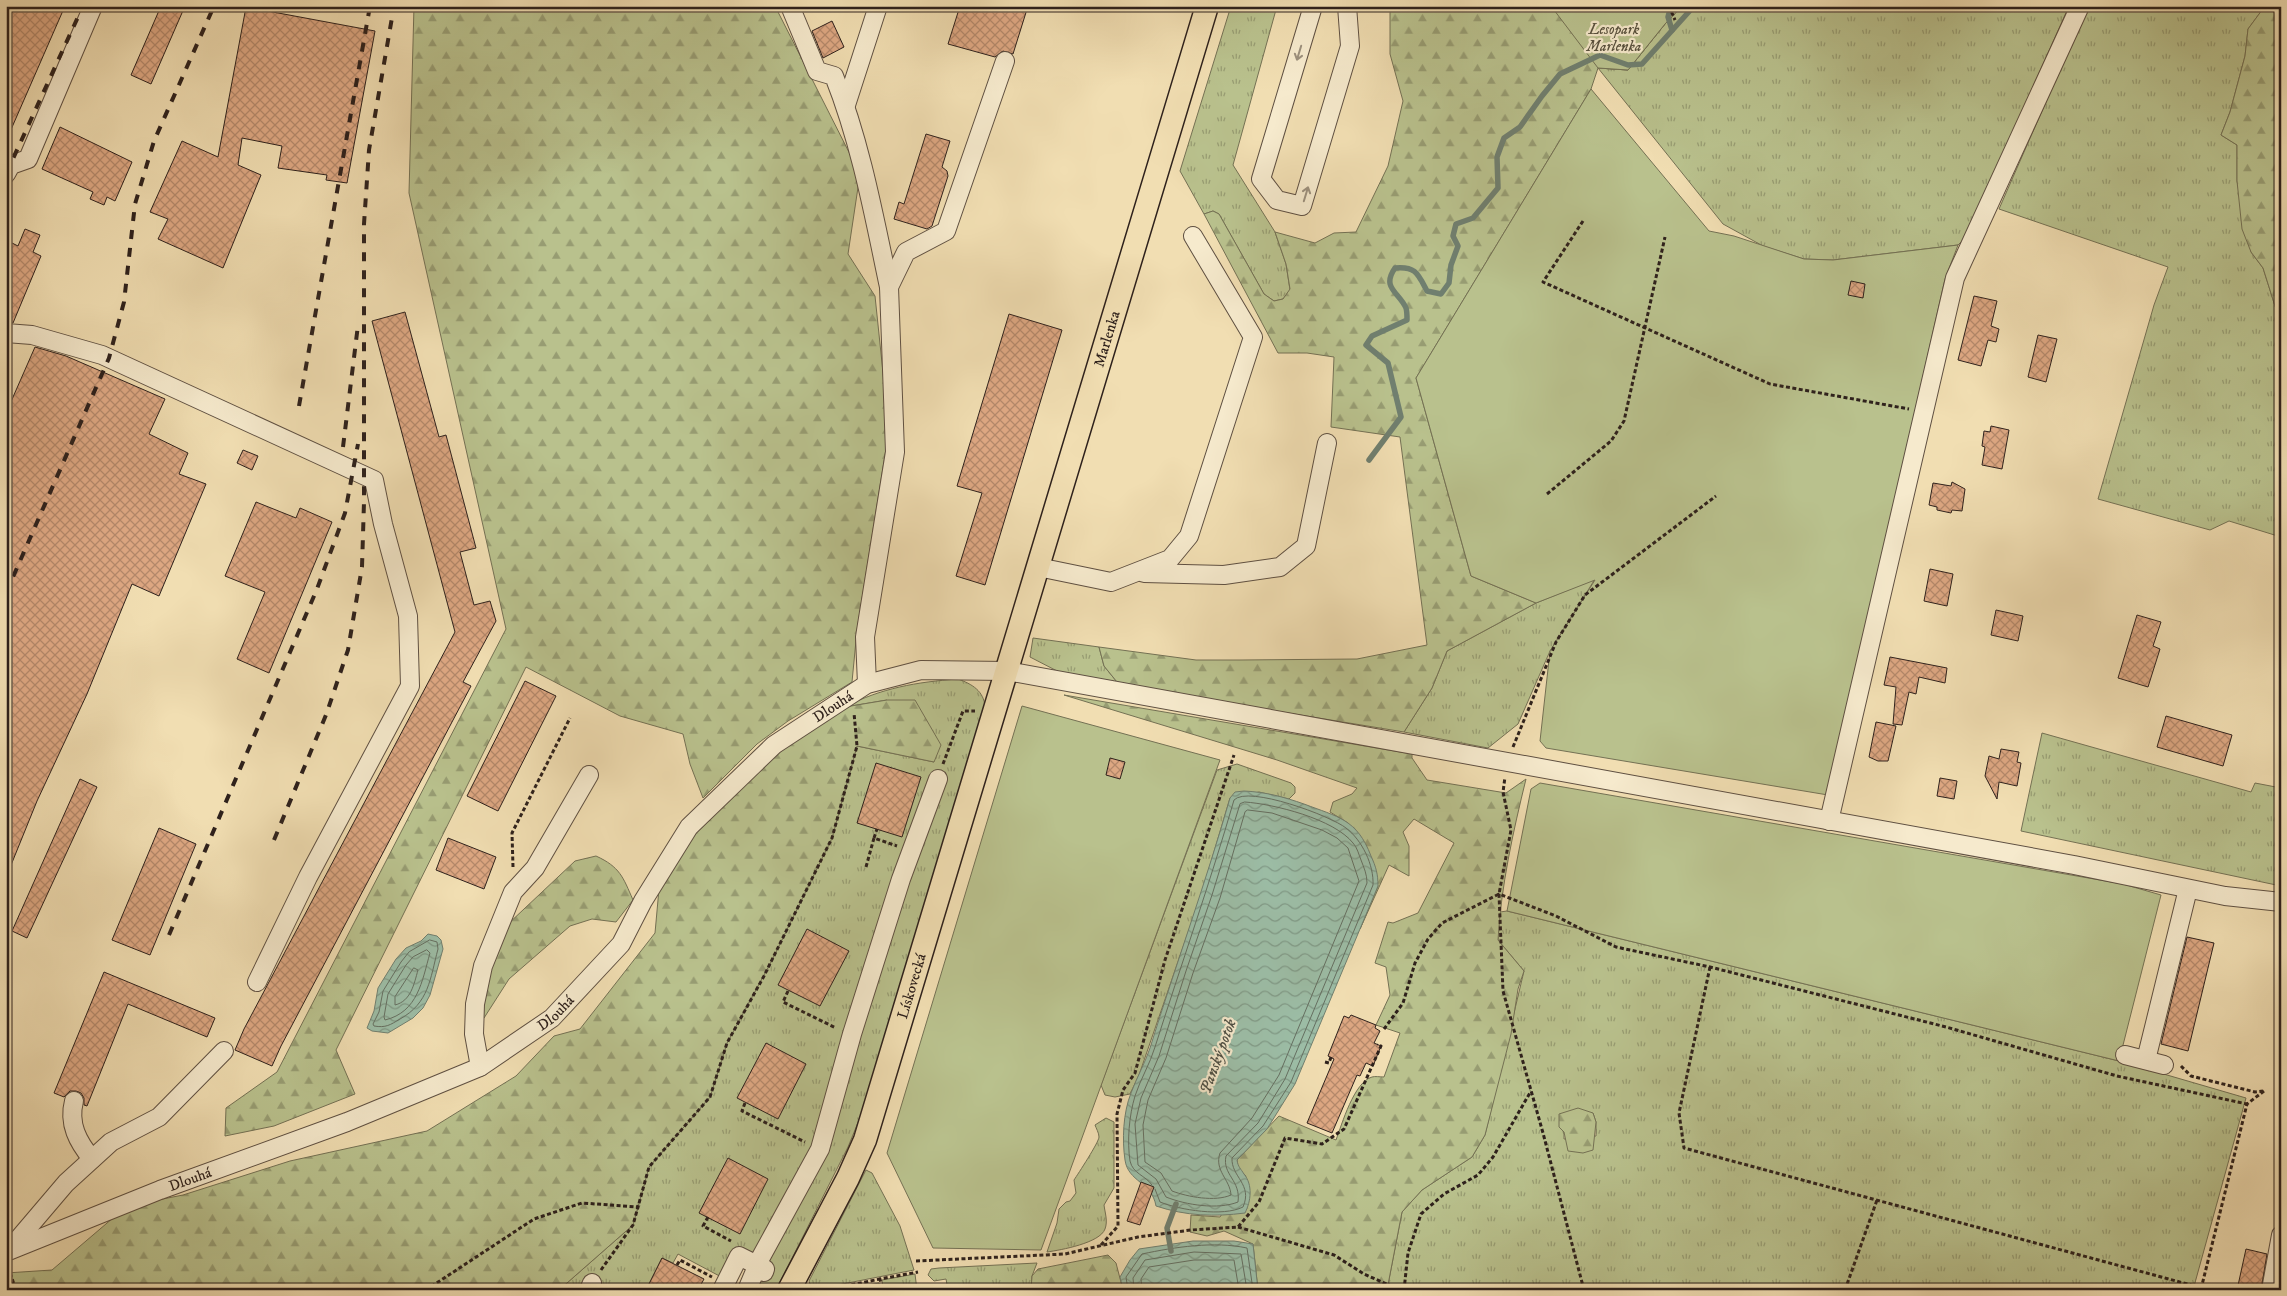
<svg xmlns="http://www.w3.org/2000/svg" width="2287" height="1296" viewBox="0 0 2287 1296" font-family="'IM FELL DW Pica',serif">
<defs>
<pattern id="grass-tufts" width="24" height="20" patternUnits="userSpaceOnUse" patternTransform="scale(1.25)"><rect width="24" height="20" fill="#b9c18d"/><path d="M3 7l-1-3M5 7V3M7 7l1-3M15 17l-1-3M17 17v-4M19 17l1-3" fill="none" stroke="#979c72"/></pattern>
<pattern id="forest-firs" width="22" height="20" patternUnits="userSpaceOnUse" patternTransform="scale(1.25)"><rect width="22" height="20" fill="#b9c18d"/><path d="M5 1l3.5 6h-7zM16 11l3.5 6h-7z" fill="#979c72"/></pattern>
<pattern id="water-waves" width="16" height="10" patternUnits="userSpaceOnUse" patternTransform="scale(1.25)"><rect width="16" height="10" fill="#9cbda6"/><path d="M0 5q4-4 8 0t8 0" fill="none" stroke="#809986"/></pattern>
<pattern id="building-cross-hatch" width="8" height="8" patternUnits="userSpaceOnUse" patternTransform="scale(1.25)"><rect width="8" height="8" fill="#dda782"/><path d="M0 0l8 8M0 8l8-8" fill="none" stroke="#b4886a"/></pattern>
</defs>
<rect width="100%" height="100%" fill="#f1deb2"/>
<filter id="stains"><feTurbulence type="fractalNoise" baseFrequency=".004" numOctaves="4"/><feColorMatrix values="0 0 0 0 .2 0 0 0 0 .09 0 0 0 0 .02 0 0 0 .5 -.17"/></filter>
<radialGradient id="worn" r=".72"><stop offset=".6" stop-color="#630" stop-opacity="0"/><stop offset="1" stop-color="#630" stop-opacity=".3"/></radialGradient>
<g fill="url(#grass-tufts)" stroke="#747154" fill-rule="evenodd">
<path d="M1231 6H1277L1233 165 1275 232 1286 264 1290 290 1283 299 1274 301 1264 294 1219 214 1213 211 1204 214 1180 171Z"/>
<path d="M1682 6H2069L1966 237 1958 245 1833 260 1804 259 1763 246 1723 224 1598 68 1628 70 1665 24Z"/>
<path d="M2088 6H2265L2248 29 2245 56 2230 112 2221 135 2237 145V181L2251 252 2263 268 2281 325V537L2229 521 2210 530 2098 499 2154 305 2168 267 1999 209Z"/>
<path d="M1595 579 1550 651 1518 724 1488 748 1404 732 1432 688 1447 651 1536 603Z"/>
<path d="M1033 638 1099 647 1104 666 1117 682 1059 672 1030 657Z"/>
<path d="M958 679C972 684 984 691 985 707L866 1103 848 1147 776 1290H755L765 1269 740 1256 727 1280 678 1254 673 1263 662 1258 646 1290H559L633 1225 649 1167 710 1097 727 1043 771 962 832 838 857 746 934 762 887 700 845 707C881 688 917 682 958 679Z"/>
<path d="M2042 733 2251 792 2255 783 2281 788V886L2021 831Z"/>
<path d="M1237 764 1291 783 1295 787V793L1289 799 1259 792 1230 798 1202 892 1139 1075 1130 1094 1115 1097 1105 1095 1101 1085 1217 770Z"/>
<path d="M1507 911 2119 1061 2246 1098 2193 1290H1387L1402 1212 1422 1190 1472 1157 1485 1135 1524 971 1498 940 1500 912ZM1593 1113 1596 1122V1136L1564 1139V1132Z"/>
<path d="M1106 1118 1114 1122V1188L1104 1205C1105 1213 1108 1221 1105 1229 1100 1243 1061 1250 1047 1252L1057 1223 1059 1209 1066 1202 1070 1201 1076 1193 1074 1180C1078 1174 1099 1142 1099 1137 1099 1133 1096 1128 1095 1125Z"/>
<path d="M866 1170 872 1173 900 1226 914 1270 812 1290 809 1281Z"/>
<path d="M1037 1263 1032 1276 1031 1290H948L946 1279 934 1281 928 1275 931 1269 939 1268Z"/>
<path d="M915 1274 917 1290H893L892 1287 883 1288 882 1280Z"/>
<path d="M879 1283 880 1289 844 1290Z"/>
</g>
<g fill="url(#forest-firs)" stroke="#747154">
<path d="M414 6H775L860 174 848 254 875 296 889 430 857 630 852 682 788 721 757 744 703 798 690 764 683 734 620 716 526 667 336 1050 355 1094 274 1126 225 1136 226 1108 277 1072 506 629 409 193Z"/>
<path d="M1390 6H1682L1665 24 1628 70 1598 68 1591 89 1416 378 1471 576 1536 603 1447 651 1432 688 1404 732 1233 704 1117 682 1104 666 1099 647 1196 660H1240L1357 659 1427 645 1400 437 1331 427 1334 357 1307 353H1278L1204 214 1213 211 1219 214 1264 294 1274 301 1283 299 1290 289 1286 264 1275 232 1315 243 1334 233 1356 232 1388 166 1403 101 1390 54Z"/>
<path d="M2265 6H2281V325L2263 268 2251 252 2242 229 2237 181V145L2221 135 2230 112 2245 56 2248 29Z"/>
<path d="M1064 695 1412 754V758L1427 780 1506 793 1526 779C1513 832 1501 886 1498 940L1524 971 1518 989 1511 1034 1485 1135 1472 1157 1422 1190 1402 1212 1387 1290H1258L1253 1244 1224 1231 1207 1236 1190 1232 1191 1215 1220 1217 1246 1176 1238 1168 1237 1160 1279 1116 1336 1140C1342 1124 1354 1082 1372 1077 1375 1076 1380 1077 1384 1077L1400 1033 1376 1025 1390 995 1386 967 1375 963 1388 922 1393 923 1418 913 1454 843 1414 819 1403 832 1409 846V876L1389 865 1360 929 1378 886 1348 823 1330 812 1333 802 1352 794 1357 788 1277 760Z"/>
<path d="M887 700H915L941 745 934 762 857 746 832 838 771 962 727 1043 710 1097 649 1167 633 1225 559 1290H6V1273L52 1270 127 1206 183 1195 290 1161 427 1131 516 1076 554 1036 580 1029 655 933 660 878 723 799 782 747 845 707Z"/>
<path d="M596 856C620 867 623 877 633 900L616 922 592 919 570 926 509 979 484 1018 481 1011 488 966 507 925 575 861Z"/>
<path d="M1578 1108 1593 1113 1596 1122 1593 1150 1583 1153 1568 1151 1564 1132 1559 1127V1114Z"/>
<path d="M1108 1255 1116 1263 1123 1290H1031L1032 1276 1038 1269Z"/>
</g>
<g fill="#b9c18d" stroke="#747154">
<path d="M1551 6H1682L1665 24 1628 70 1598 68Z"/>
<path d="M1591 89 1709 231 1734 236 1804 259 1833 260 1958 245 1945 279 1828 795 1546 748 1540 741 1550 651 1595 580 1536 603 1471 576 1416 378Z"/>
<path d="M1022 706 1220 760 1041 1250 933 1248 887 1153Z"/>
<path d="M1540 783 2123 884 2161 895 2119 1061 1507 911 1531 789Z"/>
</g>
<g fill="url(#water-waves)" stroke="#707f6f">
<path d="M1244 791C1266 792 1284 797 1304 804 1338 817 1357 819 1371 856 1376 867 1378 874 1378 886L1295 1084 1267 1129 1237 1160C1238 1167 1241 1169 1244 1174 1253 1185 1251 1201 1245 1213 1214 1217 1186 1216 1156 1206 1152 1182 1128 1182 1125 1160 1122 1140 1123 1113 1131 1093 1137 1077 1145 1063 1150 1048 1176 964 1206 882 1230 798L1235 792Z"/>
<path d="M428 934 437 936 441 940 443 949 430 995 423 1008 413 1018 388 1033 372 1031 367 1028 374 1011 378 988 396 959 406 948 421 941Z"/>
<path d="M1193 1241H1234L1253 1244 1258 1290H1123L1120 1277 1130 1260 1139 1249Z"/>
</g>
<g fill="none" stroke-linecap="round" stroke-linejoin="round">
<g stroke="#656f61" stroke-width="1">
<path d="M1245 802C1274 804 1334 819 1353 843 1357 847 1359 855 1361 860 1364 868 1367 874 1367 883L1285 1079 1258 1123 1226 1156C1222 1175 1241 1180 1238 1202 1218 1210 1186 1205 1166 1197L1156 1179 1138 1165 1135 1124 1141 1098 1159 1056 1186 971 1212 895 1240 804Z"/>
<path d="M1248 810 1272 813 1322 830 1337 838 1348 848 1359 881 1279 1075 1252 1118 1220 1153C1214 1171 1230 1179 1231 1195 1215 1202 1188 1197 1172 1191L1161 1173 1145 1162 1143 1125 1148 1100 1166 1058 1193 973 1220 898 1245 812Z"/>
<path d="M430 940 437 942 438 949C430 979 429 1003 400 1019 390 1025 386 1028 374 1026L373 1024 379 1012 383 991 401 962 409 952Z"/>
<path d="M427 950 430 953C422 981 418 1012 385 1020L384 1017 388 994 406 965 413 957Z"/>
<path d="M414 968 418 970C414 984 411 1001 395 1005V997Z"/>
<path d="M1152 1185C1145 1175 1133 1174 1130 1161 1127 1141 1129 1116 1135 1096 1140 1080 1150 1064 1155 1047 1181 965 1210 883 1234 800 1248 785 1331 816 1346 828 1362 840 1374 865 1373 885L1291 1082 1263 1126 1232 1158C1231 1177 1253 1184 1243 1207 1223 1217 1180 1210 1160 1202L1155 1189"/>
<path d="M1128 1290 1126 1277 1142 1254C1175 1247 1214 1241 1247 1248L1253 1290"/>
<path d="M1134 1290 1133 1278 1145 1260 1194 1252 1241 1254 1247 1290"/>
<path d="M1142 1290 1141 1279 1149 1267 1194 1260H1234L1239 1290"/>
</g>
<g stroke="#707f6f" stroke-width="5.5">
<path d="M1671 6 1668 17 1672 30"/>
<path d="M1369 460 1401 417 1388 363 1366 345 1372 336 1407 320C1407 317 1407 311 1406 308 1399 292 1381 288 1395 268 1416 266 1418 274 1427 291L1441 294 1449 283 1451 265 1458 246 1453 236 1456 224 1473 218 1498 188 1497 157 1504 138 1520 127 1542 96 1560 74 1600 55 1628 65 1642 64 1694 6"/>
<path d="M1171 1251 1167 1228 1176 1204"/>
</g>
</g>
<g fill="url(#building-cross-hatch)" stroke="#2e211c">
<path d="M6 6H65L6 141Z"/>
<path d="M161 6H185L151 84 131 75Z"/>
<path d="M960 6H1028L1013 54 1003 51 995 57 948 44Z"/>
<path d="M246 7 375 31 347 183 326 180 327 175 278 168 282 146 242 138 238 165 261 175 223 268 158 239 168 219 150 212 182 141 218 157Z"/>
<path d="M832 21 844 47 823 58 812 31Z"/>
<path d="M60 127 132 162 115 201 107 197 104 205 90 199 93 192 42 169Z"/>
<path d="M926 134 950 141 942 167 947 171 948 176 932 226 927 229 894 219 899 202 904 204Z"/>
<path d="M25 229 40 235 33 252 41 256 13 323 6 322V251L10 242 18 246Z"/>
<path d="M1851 281 1865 284 1863 298 1848 295Z"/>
<path d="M1974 296 1997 301 1991 326 1999 329 1996 342 1988 340 1981 366 1958 360Z"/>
<path d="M405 312 439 437 446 435 476 548 460 552 474 605 490 601 496 621 463 682 471 686 281 1046 272 1066 235 1050 244 1029 455 632 372 321Z"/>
<path d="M1009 314 1062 330 985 585 956 576 982 493 957 486Z"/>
<path d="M2038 335 2057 339 2046 382 2028 377Z"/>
<path d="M35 347 66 356 165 399 149 434 188 453 179 474 206 484 159 596 132 584 87 694 37 801 7 875 6 413Z"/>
<path d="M1991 426 2009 430 2002 469 1982 465 1985 447 1982 446 1984 431 1990 432Z"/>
<path d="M243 450 258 456 252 470 237 463Z"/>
<path d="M1952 482 1965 489 1962 511 1952 510 1951 513 1937 510V507L1929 505 1933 483 1951 486Z"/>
<path d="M256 502 296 518 300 508 332 522 269 673 237 659 265 592 225 576Z"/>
<path d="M1930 569 1953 574 1947 606 1924 601Z"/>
<path d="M1996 610 2023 616 2018 641 1991 635Z"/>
<path d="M2137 615 2161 622 2153 646 2160 649 2148 687 2118 678Z"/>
<path d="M1890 657 1947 668 1945 683 1919 677 1916 694 1909 692 1902 725 1893 724 1896 687 1884 685Z"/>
<path d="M525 681 556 696 498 811 467 796Z"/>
<path d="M2166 716 2232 735 2223 766 2157 747Z"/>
<path d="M1876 722 1896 726 1888 761H1878L1869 757Z"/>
<path d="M2001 749 2019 752 2017 762 2021 763 2017 786 1999 782 1997 799 1985 776 1989 756 1999 759Z"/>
<path d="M1110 758 1125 762 1120 779 1106 775Z"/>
<path d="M876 763 921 777 902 837 857 823Z"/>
<path d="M1940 778 1957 781 1954 799 1937 796Z"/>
<path d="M80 779 97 787 27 938 12 931Z"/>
<path d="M159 828 196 844 150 955 112 940Z"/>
<path d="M448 838 496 857 484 889 436 870Z"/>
<path d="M807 929 849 951 820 1006 778 985Z"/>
<path d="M2187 937 2214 943 2188 1051 2161 1044Z"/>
<path d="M104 972 215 1018 207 1037 128 1004 87 1106 84 1105V1098L81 1093 76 1091H70L64 1097 54 1093Z"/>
<path d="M1351 1015 1376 1025 1375 1028 1380 1031 1374 1043 1381 1046 1373 1066 1366 1063 1360 1076 1357 1075 1332 1133 1307 1123 1334 1059 1328 1056 1344 1016 1349 1018Z"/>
<path d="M766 1043 806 1064 778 1119 737 1098Z"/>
<path d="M728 1158 768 1179 740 1234 699 1213Z"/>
<path d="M1141 1182 1154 1187 1140 1225 1127 1221Z"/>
<path d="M2246 1249 2267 1254 2261 1290H2237Z"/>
<path d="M662 1258 704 1279 698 1290H646Z"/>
</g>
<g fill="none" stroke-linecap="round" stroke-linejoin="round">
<defs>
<g id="minor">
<path d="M790 6 817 71 834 76C861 144 874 216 889 287"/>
<path d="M1313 6 1261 179 1277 200 1302 206 1350 46 1347 6"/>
<path d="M846 105 878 6"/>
<path d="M6 174 11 165 28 159 93 6"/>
<path d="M6 333 32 335 102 355 374 480 383 524 408 616 410 686 308 877 257 982"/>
<path d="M1038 567 1111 582 1170 559 1189 536 1253 337 1193 236"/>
<path d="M1144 573 1224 575 1280 567 1306 546 1327 443"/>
<path d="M867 684 865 637 895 452 889 287 906 252 946 231 1005 61"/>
<path d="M1829 821 1955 278 2080 6"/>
<path d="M2125 1055 2164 1065"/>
<path d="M2146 1060 2188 889"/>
<path d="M480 1067 474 1034 475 1004 483 966 513 892 535 868 589 775"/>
<path d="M74 1101C68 1124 78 1142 92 1159"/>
<path d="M9 1250 66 1183 111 1142 159 1117 224 1051"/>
<path id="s1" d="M6 1252 160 1190 347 1122 480 1067 552 1018 621 944 643 901 689 827 774 745 867 684 921 670 1007 671 2074 865 2225 896 2281 902"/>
<path d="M589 1290 592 1283"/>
<path d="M722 1290 739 1256 765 1269 764 1272"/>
<path d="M747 1290 761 1257 820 1149 852 1034 901 879 938 779"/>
<path d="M2271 1290 2281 1235"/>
</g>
<g id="major">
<path id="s2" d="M789 1290 848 1178 865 1140 1207 6"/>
</g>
</defs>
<use href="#minor" stroke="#5f5042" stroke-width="20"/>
<use href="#major" stroke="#2e211c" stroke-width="25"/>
<g stroke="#2e211c" stroke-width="3" stroke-dasharray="4 2.5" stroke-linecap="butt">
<path d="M1669 6 1675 20"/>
<path d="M1583 221 1543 282 1770 384 1909 409"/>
<path d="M1547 494 1611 441 1624 421 1665 237"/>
<path d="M1513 747 1556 642 1585 595 1716 496"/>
<path d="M943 764 963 711H975"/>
<path d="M874 838 877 829"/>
<path d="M513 867 512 833 570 718"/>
<path d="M866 867 874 838 897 846"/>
<path d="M1710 967 1679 1113 1684 1148 2202 1288"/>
<path d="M788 991 783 1002 836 1028"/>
<path d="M1384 1029 1403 1003 1415 963 1428 939 1442 923 1499 894 1511 830 1503 792 1505 777"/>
<path d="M1325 1062 1329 1063 1331 1057"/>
<path d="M2181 1066 2191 1076 2255 1092 2263 1091"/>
<path d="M745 1103 742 1111 805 1142"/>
<path d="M708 1217 703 1226 731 1241"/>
<path d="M1238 1227 1334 1255 1364 1274 1400 1290"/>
<path d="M1101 1245 1118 1226 1117 1114 1123 1090 1135 1073 1165 960 1234 755"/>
<path d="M916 1261 1065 1254 1138 1237 1191 1230 1238 1227 1259 1202 1285 1138 1322 1144 1344 1129 1381 1046 1377 1045"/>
<path d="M677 1265 680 1260 712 1277"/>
<path d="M8 1267 16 1290"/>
<path d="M601 1270 633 1225 649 1167 710 1097 727 1043 764 976 832 838 857 746 854 713"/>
<path d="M882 1288 880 1279 918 1272"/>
<path d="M2201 1289 2247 1104 2264 1091"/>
<path d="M426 1290 534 1219 582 1203 638 1207"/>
<path d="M826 1290 880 1279"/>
<path d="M1404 1290 1408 1253 1421 1214 1444 1194 1478 1175 1493 1157 1531 1091"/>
<path d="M1584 1290 1543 1133 1503 991 1499 894 1556 916 1616 947 1710 967 1946 1027 2117 1076 2247 1104"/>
<path d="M1845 1290 1877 1200"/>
</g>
<use href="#minor" stroke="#f6eacd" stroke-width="18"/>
<use href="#major" stroke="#f1deb2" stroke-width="22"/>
<g stroke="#2e211c" stroke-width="4" stroke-dasharray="9 9" stroke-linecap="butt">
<path d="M6 174 83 6"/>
<path d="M299 406 370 6"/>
<path d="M343 447 358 325"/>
<path d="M6 593 109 358 124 302 135 204 154 141 214 6"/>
<path d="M274 840 326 715 348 650 362 567 364 502V224L369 150 394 6"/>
<path d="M169 935 317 589 345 513 358 444"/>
</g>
</g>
<defs><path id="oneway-shaft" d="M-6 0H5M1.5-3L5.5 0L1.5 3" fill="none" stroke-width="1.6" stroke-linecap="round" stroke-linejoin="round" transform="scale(1.25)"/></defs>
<g stroke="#9c907d">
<use href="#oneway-shaft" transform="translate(1299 53) rotate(107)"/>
<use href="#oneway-shaft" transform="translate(1306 194) rotate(-73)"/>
</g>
<g text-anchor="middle" stroke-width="4.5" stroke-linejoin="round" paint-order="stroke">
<g font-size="15" font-style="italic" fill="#58513e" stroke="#f6eacd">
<text x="1614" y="34">Lesopark<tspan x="1614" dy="17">Marlenka</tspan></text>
</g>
<g font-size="15" fill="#2e211c" stroke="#f6eacd">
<text dy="5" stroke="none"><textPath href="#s2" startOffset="1005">Marlenka</textPath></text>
<text dy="5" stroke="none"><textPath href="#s1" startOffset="1021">Dlouhá</textPath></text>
<text dy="5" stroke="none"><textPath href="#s2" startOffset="329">Lískovecká</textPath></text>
<text dy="5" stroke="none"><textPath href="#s1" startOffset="602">Dlouhá</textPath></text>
<text dy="5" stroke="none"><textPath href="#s1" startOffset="198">Dlouhá</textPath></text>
</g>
<g font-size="16" font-style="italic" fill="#4f5045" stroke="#f6eacd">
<text transform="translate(1217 1056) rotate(-70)" y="6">Panský potok</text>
</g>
</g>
<rect width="2287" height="1296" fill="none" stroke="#f1deb2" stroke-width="25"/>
<rect x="8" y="8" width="2272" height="1281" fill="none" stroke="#2e211c" stroke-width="2.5"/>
<rect x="12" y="12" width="2262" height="1271" fill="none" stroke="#2e211c"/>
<rect width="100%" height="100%" filter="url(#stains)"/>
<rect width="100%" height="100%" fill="url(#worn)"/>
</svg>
